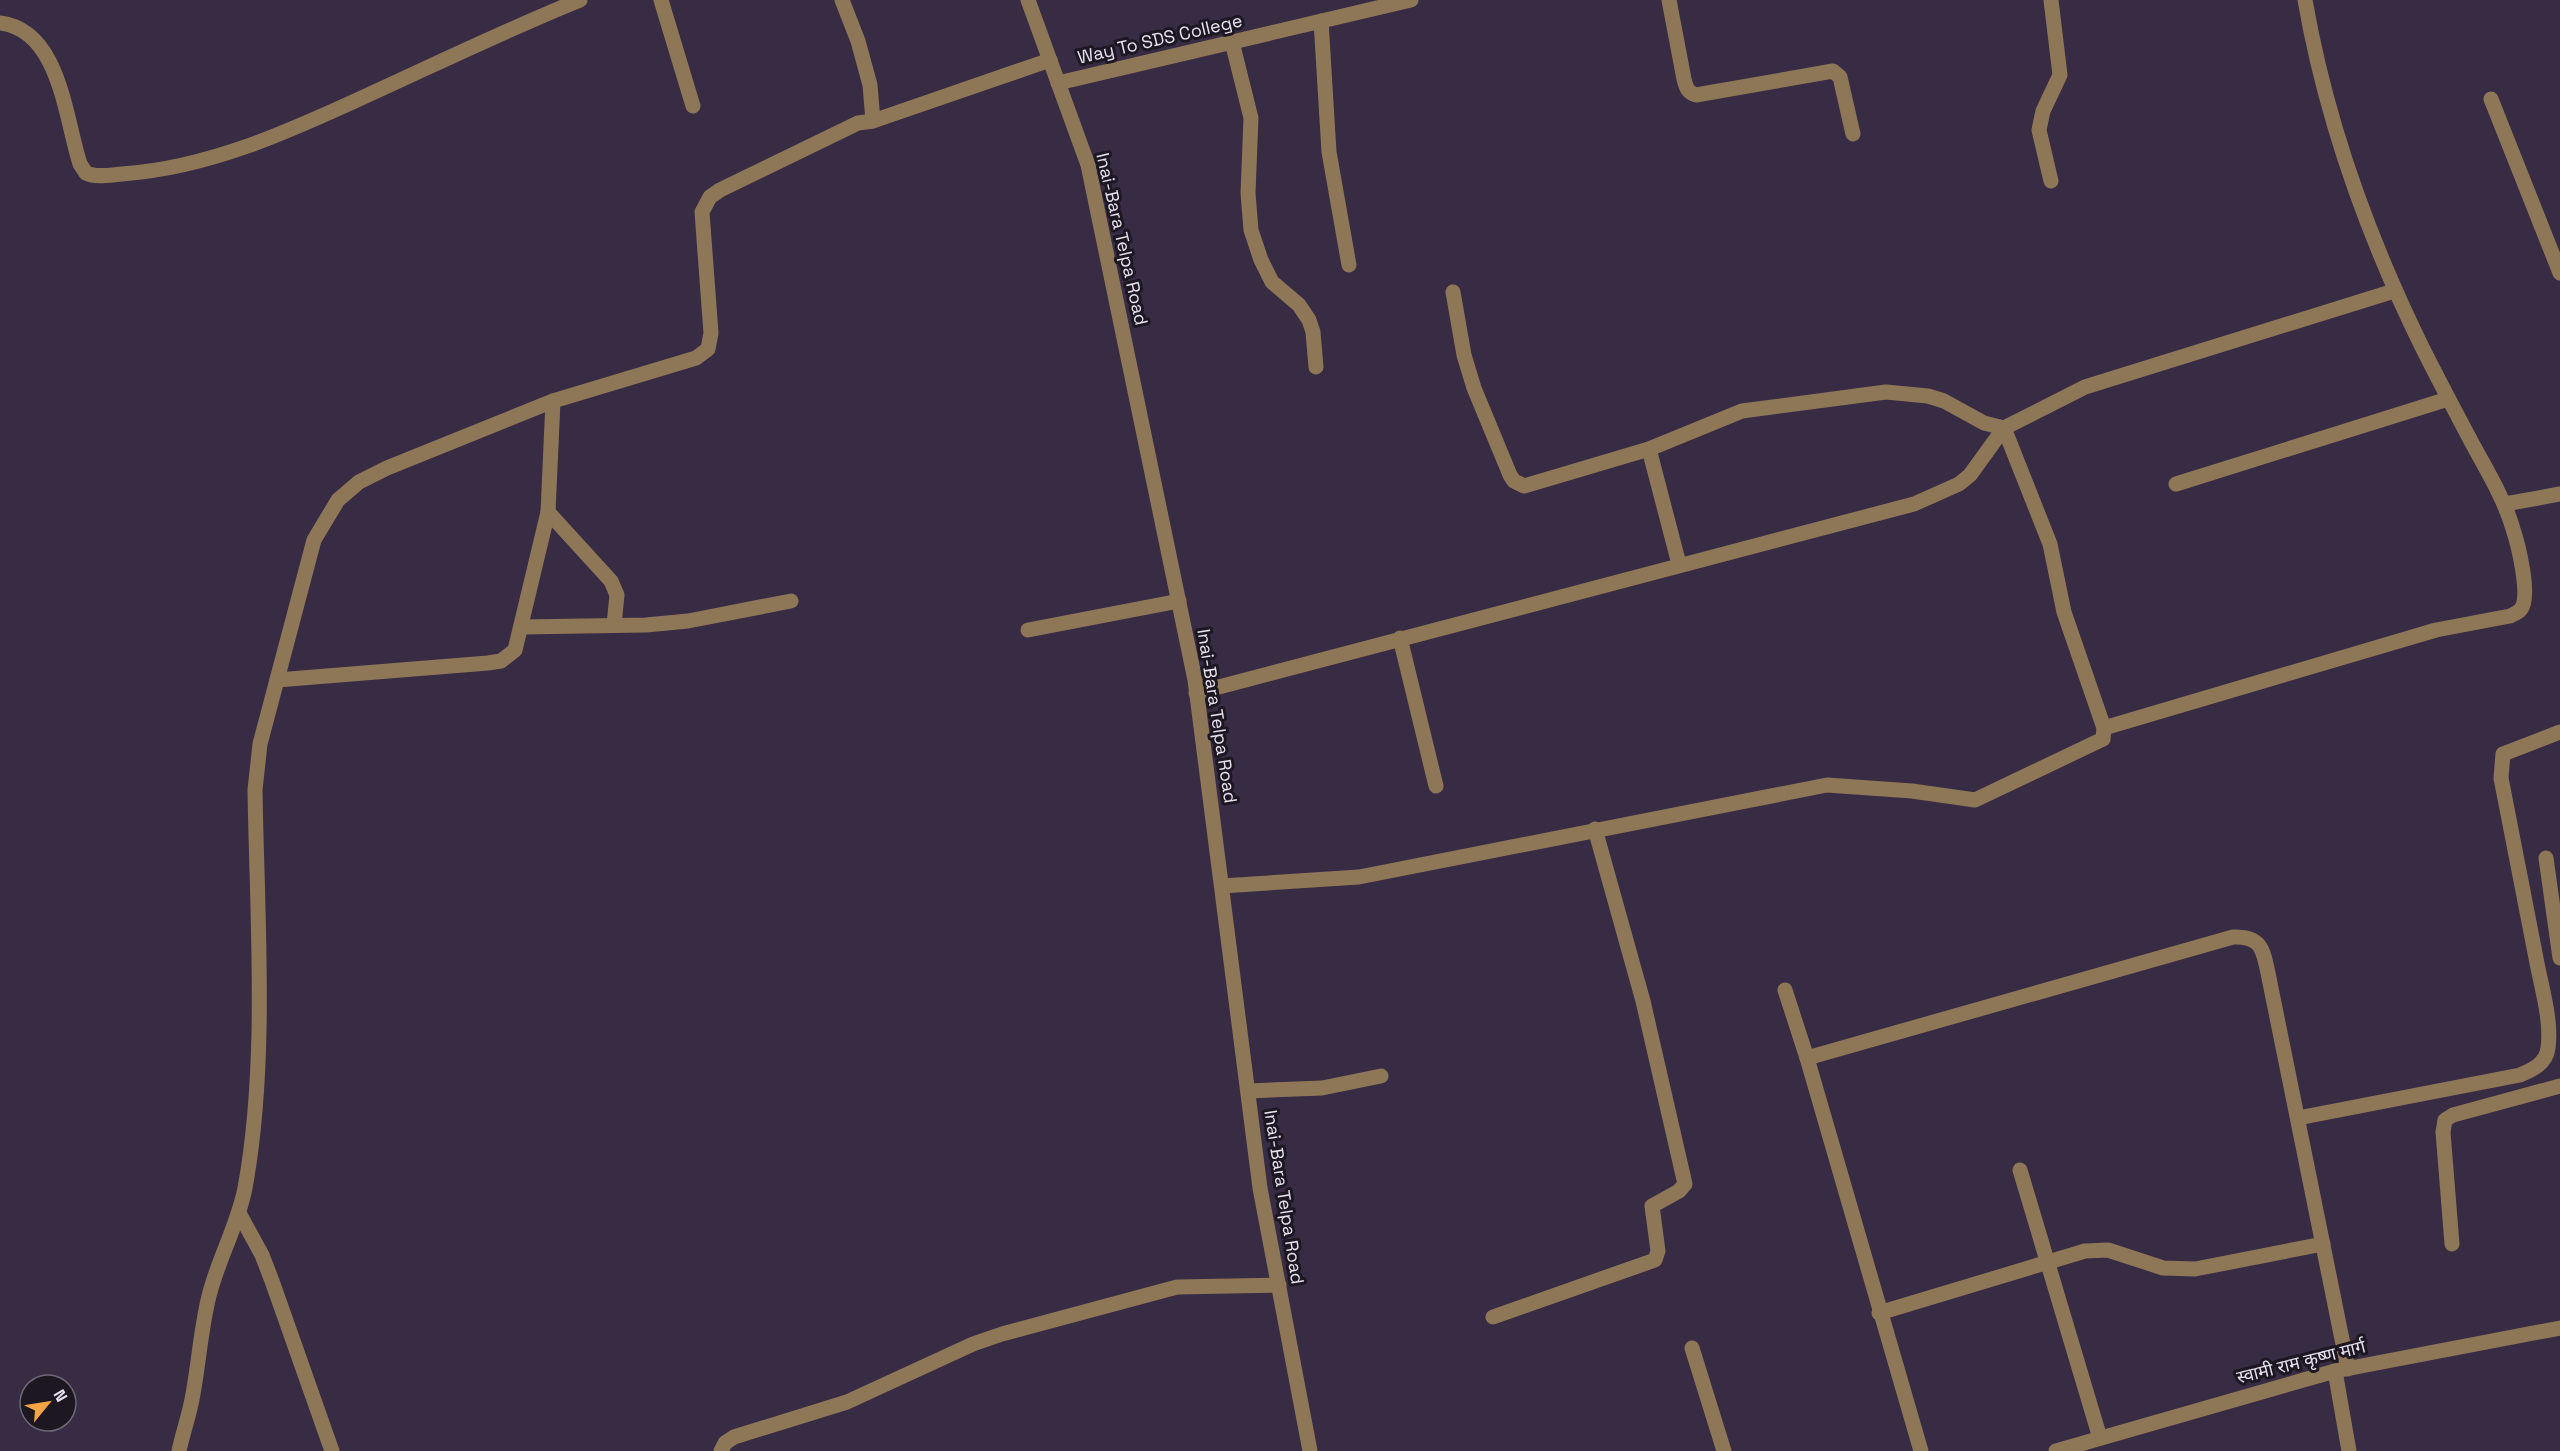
<svg xmlns="http://www.w3.org/2000/svg" width="2560" height="1451" viewBox="0 0 2560 1451" font-family="'Space Grotesk','Noto Sans Devanagari',sans-serif">
<rect width="100%" height="100%" fill="#382b44"/>
<g fill="none" stroke-linecap="round" stroke-linejoin="round">
<g stroke="#8e7757" stroke-width="15">
<path d="M661 0 693 106"/>
<path d="M1028 0 1088 165 1195 680 1260 1188 1310 1451"/>
<path d="M1669 0 1684 79C1686 87 1687 92 1696 95L1833 71 1840 77 1853 134"/>
<path d="M1321 21 1329 152 1349 265"/>
<path d="M0 23C60 30 65 118 80 164L86 173C96 178 110 175 122 174 209 168 290 131 368 95 438 63 508 29 580 0"/>
<path d="M1232 42 1251 118 1248 193 1251 230 1261 260 1272 282 1299 305 1309 320 1313 332 1316 367"/>
<path d="M1058 83 1411 0"/>
<path d="M2491 99 2560 273"/>
<path d="M873 121 1050 60"/>
<path d="M2051 181 2039 130 2043 111 2060 75 2051 0"/>
<path d="M1453 292 1464 355 1474 388 1510 475 1514 481 1524 486 1649 449 1742 411 1886 392 1928 396 1944 401 1984 423 2004 428 2085 387 2394 291"/>
<path d="M1649 449 1679 564"/>
<path d="M2176 484 2448 399"/>
<path d="M2505 504 2560 494"/>
<path d="M548 512 611 581 617 595 614 625"/>
<path d="M522 627 646 625 688 621 791 601"/>
<path d="M1028 630 1179 601"/>
<path d="M1400 638 1436 786"/>
<path d="M277 680 488 663 501 661 515 650 548 512 553 401"/>
<path d="M1196 693 1914 504 1959 484 1970 475 2004 428"/>
<path d="M2104 728 2436 630 2510 616C2514 614 2518 613 2521 609 2531 596 2518 544 2513 529 2504 498 2487 471 2472 443 2455 411 2438 379 2422 347 2368 237 2326 121 2305 0"/>
<path d="M2546 858 2560 958"/>
<path d="M1222 886 1359 877 1827 785 1912 791 1975 800 2103 739 2104 728 2064 612 2050 544 2004 428"/>
<path d="M1785 990 1807 1058 1921 1451"/>
<path d="M1807 1058 2233 937C2261 936 2263 949 2268 973L2348 1369"/>
<path d="M1248 1091 1322 1088 1381 1076"/>
<path d="M2298 1118 2520 1075C2532 1070 2546 1064 2548 1048 2552 1020 2541 986 2536 958 2524 898 2513 838 2501 778L2503 754 2560 732"/>
<path d="M2020 1170 2100 1438"/>
<path d="M239 1213 262 1255 272 1281 332 1451"/>
<path d="M2452 1244 2443 1132 2445 1120 2453 1115 2560 1086"/>
<path d="M1879 1313 2085 1251 2108 1250 2163 1268 2195 1269 2323 1244"/>
<path d="M1493 1317 1655 1260 1658 1251 1652 1206 1679 1191 1685 1184 1643 1001 1595 829"/>
<path d="M1692 1348 1724 1451"/>
<path d="M2335 1371 2349 1451"/>
<path d="M179 1451C183 1432 190 1413 193 1394 199 1361 201 1328 209 1296 218 1259 238 1225 245 1188 268 1063 257 917 255 790L260 744 314 540 338 500 359 482 387 468 553 401 696 358 708 349 711 333 702 212 710 197 720 190 858 123 873 121 870 85 858 41 842 0"/>
<path d="M721 1451 725 1443 734 1437 847 1402 973 1344 1002 1334 1177 1287 1279 1285"/>
<path d="M2056 1451 2335 1371 2560 1328"/>
</g>
</g>
<g text-anchor="middle" stroke-width="6" stroke-linejoin="round" paint-order="stroke">
<g font-size="18" fill="#e7e0f0" stroke="#1d1722">
<text transform="translate(1160 39) rotate(-13)" y="6">Way To SDS College</text>
<text transform="translate(1122 239) rotate(77)" y="6">Inai-Bara Telpa Road</text>
<text transform="translate(1217 716) rotate(81)" y="6">Inai-Bara Telpa Road</text>
<text transform="translate(1284 1197) rotate(81)" y="6">Inai-Bara Telpa Road</text>
<text transform="translate(2301 1362) rotate(-14)" y="6">स्वामी राम कृष्ण मार्ग</text>
</g>
</g>
<g transform="translate(48 1403) rotate(60)"><circle r="28" fill="#1d1722" stroke="#6e6774" stroke-width="1.5"/>
<path d="M0-4.5L10 22L0 15L-10 22Z" fill="#f4a443"/>
<text y="-9" font-size="16" font-weight="bold" text-anchor="middle" fill="#e7e0f0">N</text>
</g>
</svg>
